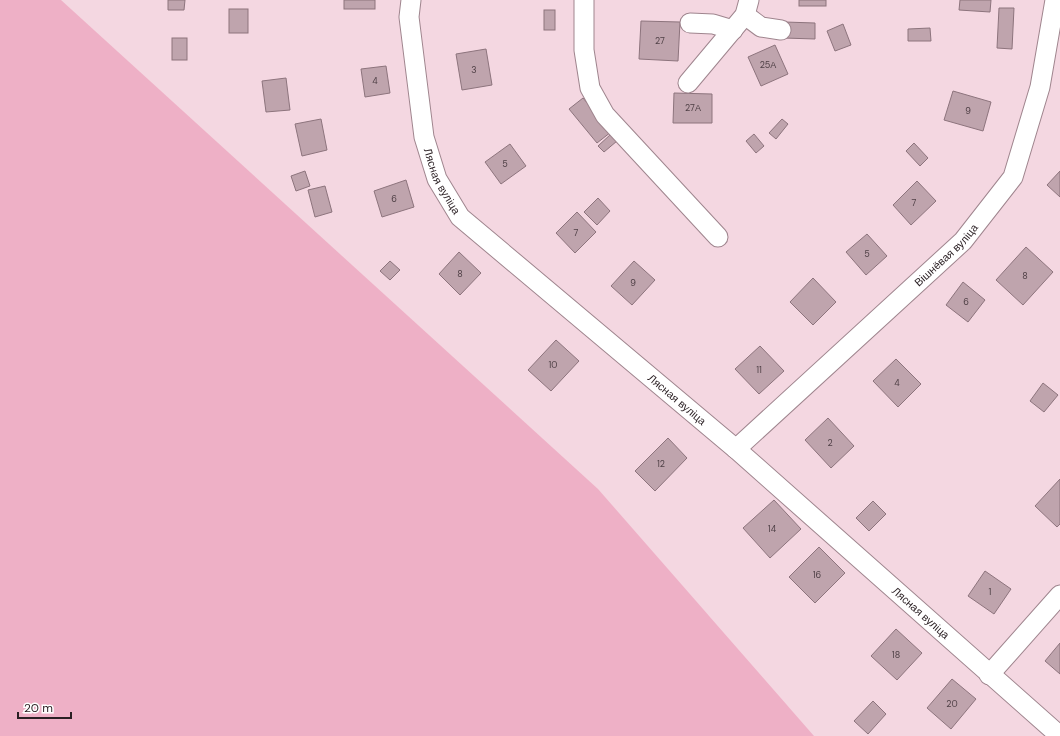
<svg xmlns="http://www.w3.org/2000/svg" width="1060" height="736" viewBox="0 0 1060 736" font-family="'DM Sans',sans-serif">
<rect width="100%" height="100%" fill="#f4d7e1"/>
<path fill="#eeb0c6" d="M0 0H61L598 489 814 736H0Z"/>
<g fill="#bfa4ad" stroke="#8d747d">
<path d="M168 0H185L184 10H168Z"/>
<rect x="344" y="0" width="31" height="9"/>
<rect x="799" y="0" width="27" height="6"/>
<path d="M960 0H991L990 12 959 10Z"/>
<path d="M999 8H1014L1012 49 997 48Z"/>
<rect x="229" y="9" width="19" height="24"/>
<rect x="544" y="10" width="11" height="20"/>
<path d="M641 21 680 22 678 61 639 59Z"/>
<path d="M785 22 815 23V39L784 38Z"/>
<path d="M843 24 851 45 835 51 827 31Z"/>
<path d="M930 28 931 41H908V29Z"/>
<rect x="172" y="38" width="15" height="22"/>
<path d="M775 45 788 74 761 86 748 57Z"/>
<path d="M486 49 492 85 462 90 456 54Z"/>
<path d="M386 66 390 93 365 97 361 69Z"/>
<path d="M286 78 290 110 266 112 262 81Z"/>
<path d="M953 91 991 102 983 131 944 120Z"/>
<path d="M674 93 712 94V123H673Z"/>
<path d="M583 98 611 132 597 143 569 109Z"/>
<path d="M321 119 327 150 302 156 295 124Z"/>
<path d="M782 119 788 124 776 139 769 133Z"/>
<path d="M611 134 617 141 604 152 598 146Z"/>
<path d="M754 134 764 146 756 153 746 141Z"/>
<path d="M914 143 928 158 920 166 906 151Z"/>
<path d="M510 144 526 166 501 184 485 162Z"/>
<path d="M305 171 310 186 296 191 291 176Z"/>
<path d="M1060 171V197L1047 185Z"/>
<path d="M406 180 414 207 382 217 374 191Z"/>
<path d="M917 181 936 201 911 225 893 205Z"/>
<path d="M325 186 332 212 315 217 308 190Z"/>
<path d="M598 198 610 211 597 225 584 212Z"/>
<path d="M577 212 596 232 575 253 556 233Z"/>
<path d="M867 234 887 256 866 275 846 252Z"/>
<path d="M1026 247 1053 272 1023 305 996 280Z"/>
<path d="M459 252 481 273 460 295 439 274Z"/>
<path d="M390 261 400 270 390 280 380 271Z"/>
<path d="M634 261 655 280 632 305 611 286Z"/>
<path d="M813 278 836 302 813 325 790 302Z"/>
<path d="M963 282 985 300 968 322 946 305Z"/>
<path d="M556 340 579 361 551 391 528 370Z"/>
<path d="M760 346 784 371 759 394 735 369Z"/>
<path d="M896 359 921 384 898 407 873 381Z"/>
<path d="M1043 383 1058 395 1044 412 1030 401Z"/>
<path d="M828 418 854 446 831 468 805 440Z"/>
<path d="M668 438 687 458 655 491 635 471Z"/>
<path d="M1060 479V524L1057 527 1035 506Z"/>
<path d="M774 500 801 529 770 558 743 528Z"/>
<path d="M873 501 886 514 869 531 856 518Z"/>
<path d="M819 547 845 573 815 603 789 577Z"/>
<path d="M985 571 1011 589 994 614 968 596Z"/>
<path d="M896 629 922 653 897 680 871 656Z"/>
<path d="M1060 643V674L1045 661Z"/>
<path d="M952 679 976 699 951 729 927 708Z"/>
<path d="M873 701 886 714 868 734 854 721Z"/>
</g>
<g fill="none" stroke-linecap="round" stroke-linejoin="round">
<defs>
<g id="minor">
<path id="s1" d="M411 0 409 17 424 137 437 179 460 217 736 449 1060 736"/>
<path d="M584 0V50L590 88 605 115 718 237"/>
<path d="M745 15 761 27 781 30"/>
<path d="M690 23 713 24 733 30"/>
<path d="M688 83 745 15 749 0"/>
<path id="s2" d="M736 449 963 241 1013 177 1040 87 1055 0"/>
<path d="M989 675 1060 595"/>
</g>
</defs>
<use href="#minor" stroke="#9f858e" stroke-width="21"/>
<use href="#minor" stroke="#fff" stroke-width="19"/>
</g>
<g text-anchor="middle" stroke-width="3" stroke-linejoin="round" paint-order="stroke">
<g font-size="9" fill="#4f4046">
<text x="660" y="44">27</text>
<text x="768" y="68">25А</text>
<text x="474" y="73">3</text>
<text x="375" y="84">4</text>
<text x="693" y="111">27А</text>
<text x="968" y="114">9</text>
<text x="505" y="167">5</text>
<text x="394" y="202">6</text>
<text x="914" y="206">7</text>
<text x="576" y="236">7</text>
<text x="867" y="257">5</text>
<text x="460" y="277">8</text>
<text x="1025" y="279">8</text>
<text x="633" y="286">9</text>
<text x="966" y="305">6</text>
<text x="553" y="368">10</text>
<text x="759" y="373">11</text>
<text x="897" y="386">4</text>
<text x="830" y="446">2</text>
<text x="661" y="467">12</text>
<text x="772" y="532">14</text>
<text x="817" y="578">16</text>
<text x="990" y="595">1</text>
<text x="896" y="658">18</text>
<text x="952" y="707">20</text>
</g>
<g font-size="11" fill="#2a1f23" stroke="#fff">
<text dy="4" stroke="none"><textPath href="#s1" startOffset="186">Лясная вуліца</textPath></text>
<text dy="4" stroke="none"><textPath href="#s2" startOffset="286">Вішнёвая вуліца</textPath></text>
<text dy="4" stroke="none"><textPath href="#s1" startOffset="510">Лясная вуліца</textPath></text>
<text dy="4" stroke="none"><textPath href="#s1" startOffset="834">Лясная вуліца</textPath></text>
</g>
</g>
<path d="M18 712v6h53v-6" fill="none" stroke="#2a1f23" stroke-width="2"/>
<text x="24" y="712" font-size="12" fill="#2a1f23" stroke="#ffffff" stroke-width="3" paint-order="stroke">20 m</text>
</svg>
